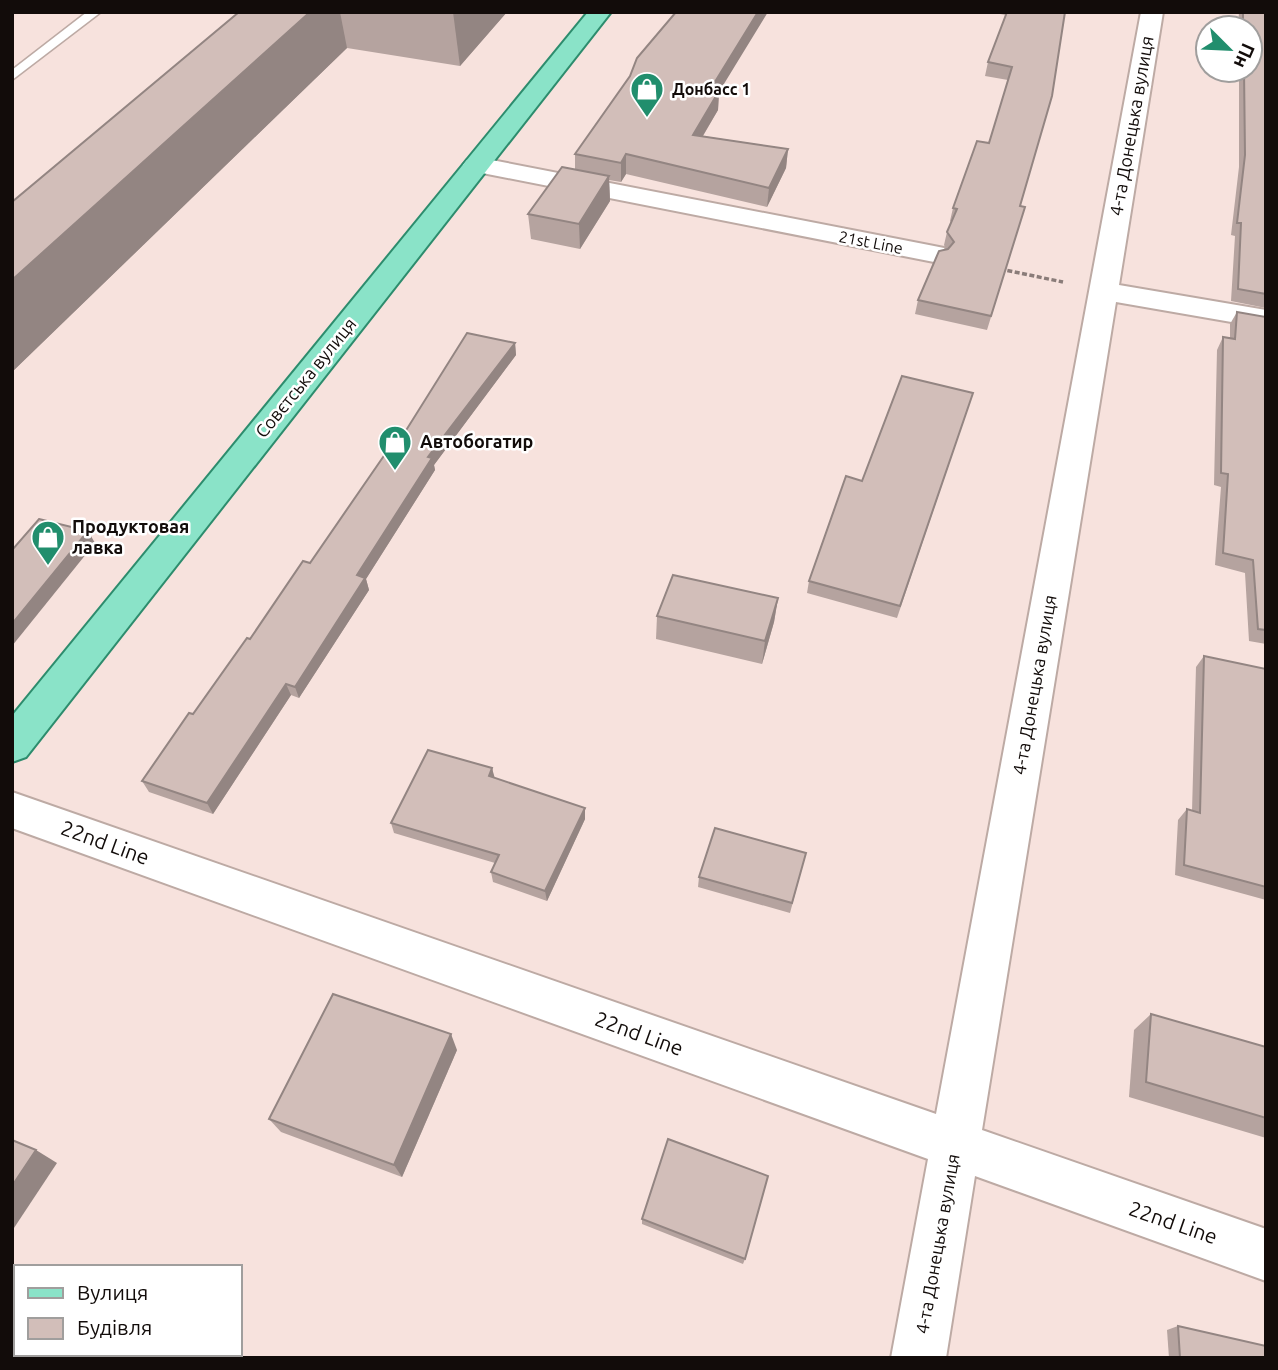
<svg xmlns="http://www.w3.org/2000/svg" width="1278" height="1370" viewBox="0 0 1278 1370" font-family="Ubuntu,sans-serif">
<rect width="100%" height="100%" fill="#f7e2dd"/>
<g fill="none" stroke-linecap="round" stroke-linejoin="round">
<defs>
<path id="service" d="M87 12H101L12 80V70Z"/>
<g id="minor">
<path d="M1141 12H1163L1119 285 1266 310V328L1116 302 982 1130 1266 1229V1281L975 1176 946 1358H891L928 1159 12 828V792L936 1114Z"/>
<path d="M476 157 934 246 944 248 948 254 944 260 934 262 467 170 463 165 467 160Z"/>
</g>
<path id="primary" d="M588 12H611L26 757 12 762V716Z"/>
</defs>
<use href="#service" stroke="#bdaaa4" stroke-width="3"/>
<use href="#minor" stroke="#bdaaa4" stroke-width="4"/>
<use href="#primary" stroke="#2d8c6d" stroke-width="4"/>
<path stroke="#8a7c79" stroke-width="3.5" stroke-dasharray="5 2.5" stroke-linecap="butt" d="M1000 269 1063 282"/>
<use href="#service" fill="#fff" fill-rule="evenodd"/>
<use href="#minor" fill="#fff" fill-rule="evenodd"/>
<use href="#primary" fill="#8ae3c8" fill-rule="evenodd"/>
</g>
<g fill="#b5a39f">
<path d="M239 12H507L460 66 347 48 12 372V202Z"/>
<path d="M1000 12H1065L1020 206 1025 207 987 330 915 314 918 300 946 249 944 245 947 232 951 222 950 221 953 208 989 143 1008 80 985 76 988 62 1006 15 1000 14Z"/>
<path d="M1239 12H1266V308L1231 301 1235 236 1231 235 1239 167V70H1250V28H1238Z"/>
<path d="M719 92 718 110 703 136 788 149 786 168 767 207 626 174 621 182 609 180 610 201 580 249 531 239 528 214 575 170V154Z"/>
<path d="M1237 312 1266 317V644L1249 641 1245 573 1215 565 1221 487 1214 485 1217 350 1223 337 1230 338V324Z"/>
<path d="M515 343 516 355 434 465 435 470 366 579 369 590 299 698 291 695 213 814 149 792 142 781 310 563 395 448Z"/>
<path d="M973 393 897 618 807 593 809 581 862 481Z"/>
<path d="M778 598 774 622 762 664 656 639 657 616Z"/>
<path d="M1204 656 1266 669V900L1175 875 1178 820 1187 809 1192 811 1196 667Z"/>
<path d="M492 768 494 778 585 819 547 901 493 882 491 872 495 863 394 833 391 823Z"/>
<path d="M806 853 790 913 698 887 699 877Z"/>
<path d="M1151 1014 1266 1047V1138L1129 1097 1134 1030Z"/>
<path d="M457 1050 402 1177 281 1132 269 1119Z"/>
<path d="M642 1219 745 1259 743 1264 642 1224Z"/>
<path d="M1178 1326 1266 1358H1169L1167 1330Z"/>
</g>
<g fill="#938582">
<path d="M310 12H340L347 48 12 372V280Z"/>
<path d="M453 12H507L460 66Z"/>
<path d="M758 12H768L719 92 718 110 692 154 693 135 710 90Z"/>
<path d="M788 149 786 168 767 207 769 188Z"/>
<path d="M626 154V174L621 182V163Z"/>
<path d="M609 176 610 201 580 249 579 224Z"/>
<path d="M515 343 516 355 434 465 435 470 366 579 369 590 299 698 295 687 357 575 428 457Z"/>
<path d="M88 531 95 543 12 646V624Z"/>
<path d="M778 598 774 622 762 664 765 641Z"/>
<path d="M286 684 291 695 213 814 207 803Z"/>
<path d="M492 768 495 779 489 776Z"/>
<path d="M585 808V819L547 901 545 891Z"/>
<path d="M451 1034 457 1050 402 1177 394 1165Z"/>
<path d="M36 1150 57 1163 12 1231V1186Z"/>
</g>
<g fill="#d2beb9" stroke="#938582" stroke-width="2">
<path d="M239 12H310L12 280V202Z"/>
<path d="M676 12H758L710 90 719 91 693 135 788 149 769 188 626 154 621 163 575 154 630 76 637 58Z"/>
<path d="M1007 12H1065L1052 96 1020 206 1025 207 991 316 918 300 939 251 948 249 954 242 947 232 957 209 953 208 977 141 989 143 1012 67 988 62Z"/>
<path d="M1243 12H1266V294L1238 289 1241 223H1237L1245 155 1244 70H1250V28H1243Z"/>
<path d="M562 167 609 176 579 224 528 214Z"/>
<path d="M1237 312 1266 317V630L1258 629 1253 560 1223 553 1228 474 1221 473 1223 337 1235 339Z"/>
<path d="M467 333 515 343 428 457 432 458 357 575 365 578 295 687 286 684 207 803 142 781 189 713 193 714 247 638 250 639 303 561 310 563 390 447 395 448Z"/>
<path d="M902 376 973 393 900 606 809 581 846 476 862 481Z"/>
<path d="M39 519 88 531 12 624V550Z"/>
<path d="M673 575 778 598 765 641 657 616Z"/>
<path d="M1204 656 1266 669V887L1184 865 1187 809 1200 813Z"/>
<path d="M428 750 492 768 489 776 585 808 545 891 491 872 499 855 391 823Z"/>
<path d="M715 828 806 853 792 903 699 877Z"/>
<path d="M333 994 451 1034 394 1165 269 1119Z"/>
<path d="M1151 1014 1266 1047V1118L1146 1082Z"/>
<path d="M668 1139 768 1176 745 1259 642 1219Z"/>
<path d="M12 1140 36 1150 12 1186Z"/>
<path d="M1178 1326 1266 1346V1358H1180Z"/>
</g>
<defs>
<symbol id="shop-pin" viewBox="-11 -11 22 30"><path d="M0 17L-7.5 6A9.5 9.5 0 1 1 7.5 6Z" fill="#218e6d" stroke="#fff"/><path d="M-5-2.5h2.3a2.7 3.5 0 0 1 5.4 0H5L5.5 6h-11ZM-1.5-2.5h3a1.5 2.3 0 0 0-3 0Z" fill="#fff"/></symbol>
</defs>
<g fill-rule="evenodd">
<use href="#shop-pin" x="628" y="70" width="38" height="52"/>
<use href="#shop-pin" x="376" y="423" width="38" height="52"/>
<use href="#shop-pin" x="29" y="518" width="38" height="52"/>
</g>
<g text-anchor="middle" stroke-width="5" stroke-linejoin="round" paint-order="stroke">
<g font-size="16" font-weight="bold" fill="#120c0a" stroke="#fff" text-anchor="start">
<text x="672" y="95">Донбасс 1</text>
</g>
<g font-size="16" fill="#120c0a" stroke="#fff">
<text transform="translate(871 242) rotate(11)" y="6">21st Line</text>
</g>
<g font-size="18" fill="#120c0a" stroke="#fff">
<text transform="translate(1132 126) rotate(-80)" y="6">4-та Донецька вулиця</text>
<text transform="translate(306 378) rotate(-51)" y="6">Совєтська вулиця</text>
<text transform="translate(1035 685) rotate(-80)" y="6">4-та Донецька вулиця</text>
<text transform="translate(938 1244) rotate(-80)" y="6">4-та Донецька вулиця</text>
</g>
<g font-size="18" font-weight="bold" fill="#120c0a" stroke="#fff" text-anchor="start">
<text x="420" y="448">Автобогатир</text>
<text x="72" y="533">Продуктовая<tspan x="72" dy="21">лавка</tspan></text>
</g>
<g font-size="21" fill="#120c0a" stroke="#fff">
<text transform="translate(105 843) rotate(20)" y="7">22nd Line</text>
<text transform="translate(639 1034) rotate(20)" y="7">22nd Line</text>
<text transform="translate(1173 1223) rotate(19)" y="7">22nd Line</text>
</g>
</g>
<rect width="1278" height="1370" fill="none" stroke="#120c0a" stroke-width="28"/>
<rect x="14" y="1265" width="228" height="91" fill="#ffffff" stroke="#a09e9d" stroke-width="2"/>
<rect x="28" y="1288" width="35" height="10" fill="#8ae3c8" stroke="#a09e9d" stroke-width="2"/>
<text x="77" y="1300" font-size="21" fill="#120c0a">Вулиця</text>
<rect x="28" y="1318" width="35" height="21" fill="#d2beb9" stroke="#a09e9d" stroke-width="2"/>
<text x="77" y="1335" font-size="21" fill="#120c0a">Будівля</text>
<g transform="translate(1229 49) rotate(114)"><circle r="33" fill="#ffffff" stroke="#a09e9d" stroke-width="2"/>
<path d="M0-5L12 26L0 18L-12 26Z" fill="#218e6d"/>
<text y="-10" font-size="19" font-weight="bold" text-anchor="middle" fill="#120c0a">Пн</text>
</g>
</svg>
